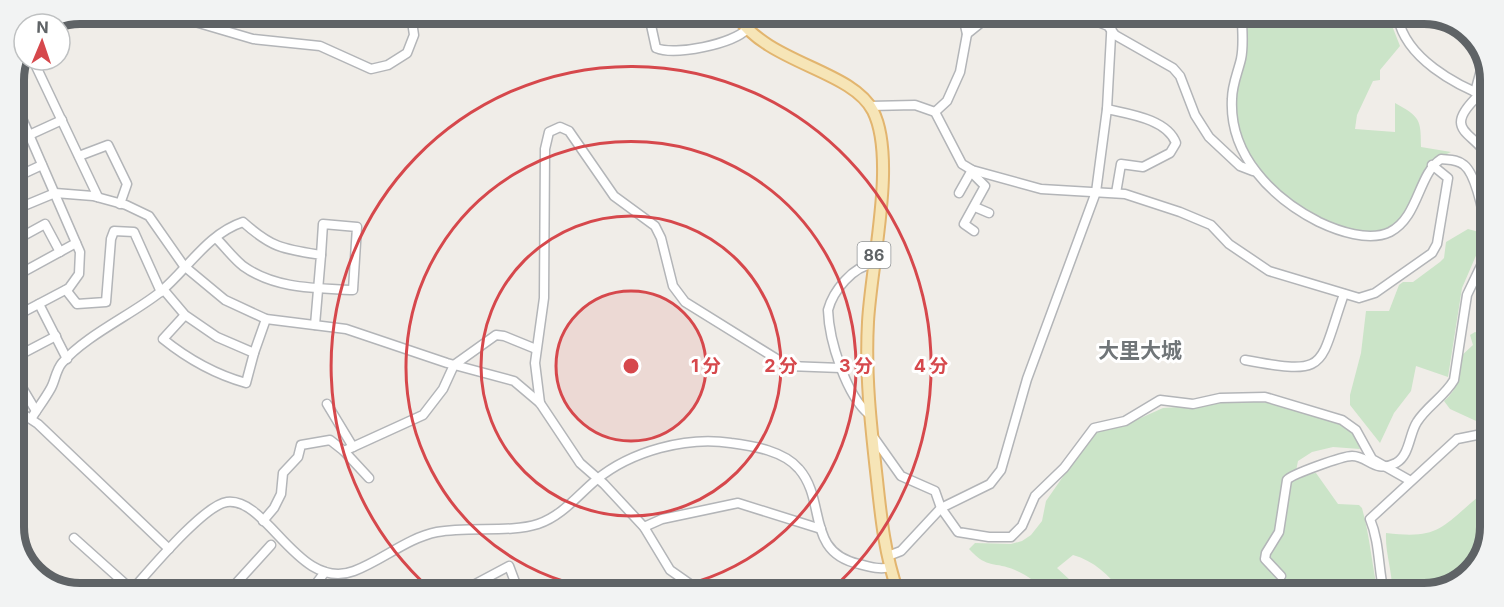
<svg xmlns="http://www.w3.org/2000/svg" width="1504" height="607" viewBox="0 0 1504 607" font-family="Inter,'Noto Sans JP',sans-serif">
<rect width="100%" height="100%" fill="#f0ede8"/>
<g fill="#cbe4c8">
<path d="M1246 18H1389L1400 46 1380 70V80L1373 81 1357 115 1355 129 1395 132V103C1420 117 1421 119 1421 147L1451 152 1428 163C1423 183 1411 213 1394 226 1353 258 1257 183 1242 144 1237 128 1233 106 1236 90 1239 78 1244 66 1245 54 1247 42 1246 30 1246 18Z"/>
<path d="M1468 229 1479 232 1478 251 1462 288 1448 377 1416 366 1411 391 1394 413 1380 443 1350 405V395L1361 353 1366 311H1389L1399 285 1403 282H1413L1440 262 1444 258 1446 242Z"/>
<path d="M1475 332 1488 336 1487 426 1450 409 1444 401C1458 389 1461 376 1459 358L1473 345 1470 335Z"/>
<path d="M1226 399 1291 405 1351 426 1360 449 1333 447 1312 452 1298 461 1296 471 1301 474 1316 473 1338 504 1359 505 1362 508C1370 537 1372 565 1378 593L1122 592C1109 575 1094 561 1073 555L1057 568 1083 592H1046C1038 583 1027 575 1015 570 995 561 988 570 969 549L975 543 1011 544 1022 541 1031 535 1042 521 1046 501 1094 432 1134 421 1163 408 1194 406Z"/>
<path d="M1486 496V552L1461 582 1424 593H1392C1393 572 1385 554 1386 533 1438 539 1440 529 1478 497Z"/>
</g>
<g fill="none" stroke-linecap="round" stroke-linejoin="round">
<defs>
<g id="minor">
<path d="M168 14 253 39 320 46 371 69 388 65 407 53 414 35 411 15"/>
<path d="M649 16 656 48C675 56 733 44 747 29"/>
<path d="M963 17 967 34"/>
<path d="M1086 17 1108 26 1115 35 1173 68 1180 76 1195 115 1209 137 1240 166 1253 171"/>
<path d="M1242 18C1242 31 1244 45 1241 59 1238 72 1232 85 1232 99 1229 155 1272 198 1319 222 1338 231 1369 242 1390 232 1419 217 1418 174 1441 159 1449 160 1457 159 1464 165 1478 176 1486 227 1489 245"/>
<path d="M1398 18C1406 58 1455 85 1490 98"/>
<path d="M33 60 98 197"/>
<path d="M20 62 24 60"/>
<path d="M1475 92 1484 59"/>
<path d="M1480 94C1437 134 1479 131 1489 161"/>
<path d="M14 100 80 252 79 274 69 288 14 317"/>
<path d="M870 106 915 105 935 112 962 164 972 170 1041 189 1125 194 1180 212 1211 225 1229 244 1269 271 1359 298 1375 293 1432 253 1437 244 1448 178 1432 165"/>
<path d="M1107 109C1129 114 1167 119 1176 143L1170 153 1143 167 1121 164 1116 193"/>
<path d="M935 112 947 101 960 72 967 34 988 17"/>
<path d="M14 142 62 120"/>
<path d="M79 156 108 145 127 184 120 204"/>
<path d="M971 172 985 186 964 224 974 231"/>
<path d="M14 178 42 165"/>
<path d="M959 193 972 170"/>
<path d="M975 207 989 213"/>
<path d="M14 210 55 193 93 196 126 205 149 216 184 266 225 300 266 319 346 329 447 363 514 381 540 403 580 463 604 484 644 527 670 570 700 591"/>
<path d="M216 238C225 247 233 258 243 266 275 289 315 288 353 290L357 227 323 224 321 255"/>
<path d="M14 241 45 224 60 252"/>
<path d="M14 277 76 243"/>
<path d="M163 289 185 315 217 337 254 353 246 383C214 374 189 360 163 339L185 315"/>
<path d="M66 290 77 304 106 302 111 239 114 231 134 232 161 292"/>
<path d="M39 304 67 359"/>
<path d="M254 353 266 319"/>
<path d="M14 358 56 336"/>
<path d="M1245 360C1330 376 1318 368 1344 294"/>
<path d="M14 374 36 411"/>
<path d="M540 403 535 363 544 298 545 149 549 132 560 127 569 131 614 196 655 226 661 238 673 286 685 302 788 366 841 368"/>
<path d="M327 404 353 447"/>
<path d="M870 415C846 396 829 340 828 310 833 291 853 266 873 264"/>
<path d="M14 418 26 416 38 424 169 549"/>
<path d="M31 419C37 409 45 399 51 388 55 381 56 370 62 363 85 336 131 315 159 293 187 270 207 234 243 222 272 248 283 249 321 255L315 325"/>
<path d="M872 435 901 476 935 491 941 508 958 532 989 537H1011L1022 526 1035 496 1064 468 1094 428 1125 421 1160 400 1193 404 1220 398 1265 397 1342 420 1356 430 1372 459 1409 480"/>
<path d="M344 451 369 478"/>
<path d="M263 521 274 508 281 494 283 473 298 457 301 445 330 440 344 451 423 415 443 389 454 365 496 335 504 336 536 349"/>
<path d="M644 527 662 519 738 503 821 529"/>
<path d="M74 538 131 589"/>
<path d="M888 556 901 551 941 508 990 484 1001 470 1027 379 1096 192 1107 109 1112 17"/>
<path d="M27 566 31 570"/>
<path d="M1281 576 1265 559 1266 553 1279 532 1287 480C1292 474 1343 456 1352 456 1369 456 1374 474 1396 463 1410 455 1409 434 1417 422 1427 406 1444 397 1454 380L1467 295 1489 249"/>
<path d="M133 589C150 570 204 505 227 502 268 497 298 592 354 571 383 560 407 538 437 532 468 526 510 533 538 524 562 516 578 495 596 480 631 451 687 436 731 443 754 446 784 451 799 469 827 501 805 552 859 564 870 567 880 570 891 567"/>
<path d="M231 589 271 545"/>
<path d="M312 589 325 572"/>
<path d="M464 590 509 566 518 590"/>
<path d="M1384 593C1378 568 1380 543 1370 519L1457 439 1487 433"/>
</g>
<path id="major" d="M737 16C769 64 852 70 873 111 897 159 871 264 868 322 865 375 871 427 877 480 881 518 885 556 898 592"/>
</defs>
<use href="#minor" stroke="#b3b5b8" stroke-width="11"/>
<use href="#major" stroke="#e2b56f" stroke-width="14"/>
<use href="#minor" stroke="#fff" stroke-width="8"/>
<use href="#major" stroke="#f6e5b7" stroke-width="10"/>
</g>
<circle cx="631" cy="366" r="75" fill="#d6484c" fill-opacity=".12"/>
<g fill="none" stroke="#d6484c" stroke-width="3">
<circle cx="631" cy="366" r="75"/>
<circle cx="631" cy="366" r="150"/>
<path d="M617 591A225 225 0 1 1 645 591"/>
<path d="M430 589A300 300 0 1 1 830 591"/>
</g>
<g text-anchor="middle" stroke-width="6" stroke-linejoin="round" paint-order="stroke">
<rect fill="#fff" stroke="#8f9294" stroke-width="1.5" x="857.5" y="242" width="33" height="26" rx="4.5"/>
<g font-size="16" font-weight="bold" fill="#5f6366">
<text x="874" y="261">86</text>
</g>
<g font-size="21" font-weight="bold" fill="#707578" stroke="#fff">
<text x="1140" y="358">大里大城</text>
</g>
</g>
<path d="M0 0H1504V607H0ZM80 24H1424A56 56 0 0 1 1480 80V527A56 56 0 0 1 1424 583H80A56 56 0 0 1 24 527V80A56 56 0 0 1 80 24Z" fill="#f2f3f3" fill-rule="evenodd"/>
<path fill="none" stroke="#5f6366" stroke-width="8" d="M80 24H1424A56 56 0 0 1 1480 80V527A56 56 0 0 1 1424 583H80A56 56 0 0 1 24 527V80A56 56 0 0 1 80 24Z"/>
<circle cx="631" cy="366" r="9" fill="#d6484c" stroke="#fff" stroke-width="3"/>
<g font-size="18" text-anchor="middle" font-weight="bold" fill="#d6484c" stroke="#fff" stroke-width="6" stroke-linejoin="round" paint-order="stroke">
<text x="706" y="372">1 分</text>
<text x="781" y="372">2 分</text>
<text x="856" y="372">3 分</text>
<text x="931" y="372">4 分</text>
</g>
<g transform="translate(42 42) rotate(2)"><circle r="28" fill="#ffffff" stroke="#bfc1c2" stroke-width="1.5"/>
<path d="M0-4.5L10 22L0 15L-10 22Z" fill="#d6484c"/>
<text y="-9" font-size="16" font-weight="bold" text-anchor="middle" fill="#5f6366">N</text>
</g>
</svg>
